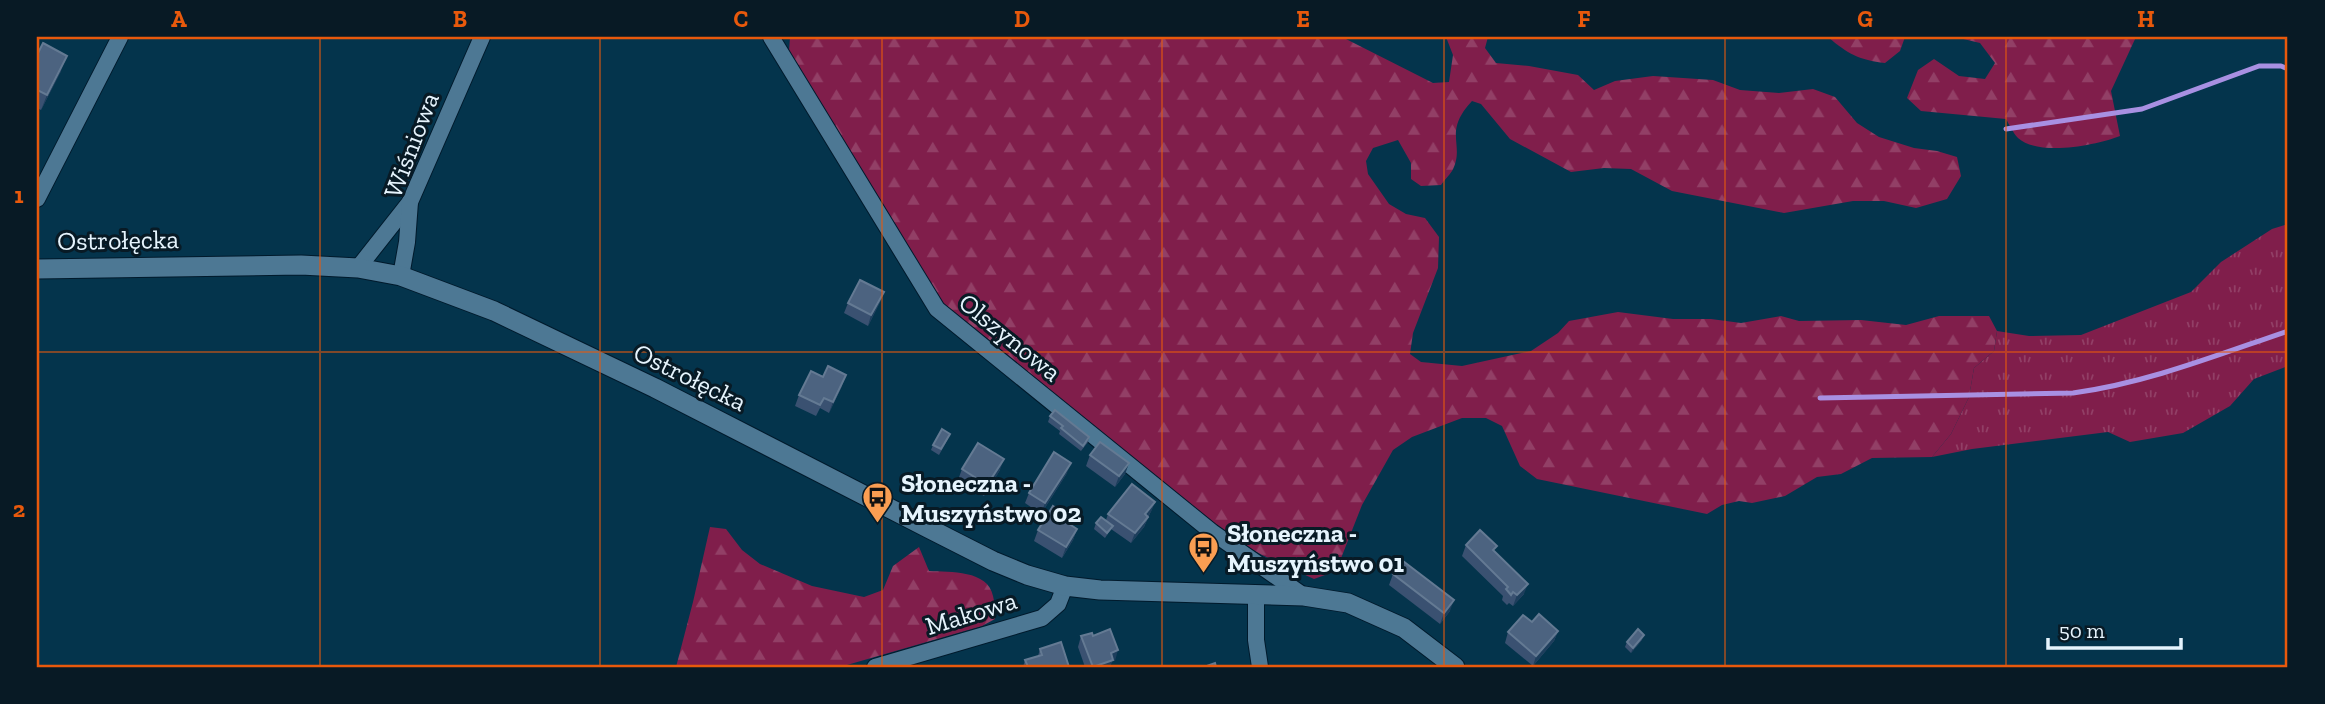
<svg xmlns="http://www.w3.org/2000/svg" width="2325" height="704" viewBox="0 0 2325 704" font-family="'Zilla Slab',serif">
<defs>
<pattern id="grass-tufts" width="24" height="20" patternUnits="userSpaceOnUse" patternTransform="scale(1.75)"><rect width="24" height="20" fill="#801e4b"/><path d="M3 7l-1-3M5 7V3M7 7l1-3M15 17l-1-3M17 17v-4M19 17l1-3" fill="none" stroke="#923f66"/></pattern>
<pattern id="forest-firs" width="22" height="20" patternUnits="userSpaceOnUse" patternTransform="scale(1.75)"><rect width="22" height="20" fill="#801e4b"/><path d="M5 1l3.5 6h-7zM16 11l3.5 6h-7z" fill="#923f66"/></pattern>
</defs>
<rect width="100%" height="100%" fill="#04344c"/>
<path fill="url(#grass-tufts)" d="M2288 224V366L2254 379 2230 406 2183 433 2130 442 2108 432 1972 449 1932 457 1951 434 1969 397 1974 368 1994 351 1997 331 2029 336 2081 335 2191 292 2221 262 2272 229Z"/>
<g fill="url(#forest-firs)">
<path d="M790 37H1342L1433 83 1449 82 1453 55 1446 37H1488L1485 48 1496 63 1529 66 1578 75 1594 90 1615 81 1653 76 1713 80 1740 90 1779 93 1813 89 1835 97 1857 123 1879 137 1914 148 1937 151 1957 157 1961 176 1947 199 1916 208 1884 201H1853L1784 213 1672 191 1631 169 1604 168 1571 172 1510 139 1481 104 1472 101C1442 133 1466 145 1452 171 1449 176 1444 180 1441 185L1421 186 1411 179V163L1398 140 1373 148 1366 161 1368 174 1389 204 1406 214 1425 218 1439 237 1438 268 1413 333 1410 354 1421 362 1462 366 1531 351 1558 333 1569 321 1618 312 1673 319H1711L1741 323 1781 316 1799 321 1861 320 1906 325 1939 316H1989L1997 331 1994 351 1974 368 1969 397 1951 434 1932 457 1872 458 1841 474 1817 477 1785 496 1752 503 1739 501 1722 505 1707 514 1537 479 1520 466 1502 426 1486 418H1462L1412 437 1393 450 1362 505 1336 571 1314 579 1262 555 1213 527 1090 422 955 319 933 295 789 51Z"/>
<path d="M1828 37H1905L1900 51 1885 63C1859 60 1848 54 1828 37Z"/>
<path d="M1955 37H2136L2111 91 2120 136C2097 145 2039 157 2018 138 2013 133 2009 124 2006 119L1921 111 1907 98 1918 70 1934 59 1959 76 1985 79 1995 63 1980 43Z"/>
<path d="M710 527 726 529 742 550 760 564 812 586 864 597 883 590 893 566 919 547 929 571C950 572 988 570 993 596 995 603 995 611 995 619L982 626 840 667H676L693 602Z"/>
</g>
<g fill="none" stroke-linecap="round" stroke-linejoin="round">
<g stroke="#a890e2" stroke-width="5">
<path d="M2006 129 2142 109 2259 66H2281L2288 69"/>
<path d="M1820 398 2073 393C2147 383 2217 355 2288 331"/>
</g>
<defs>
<g id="minor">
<path d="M771 37 937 309 1212 532 1304 596"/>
<path d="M37 199 120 37"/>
<path d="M358 268 410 202"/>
<path d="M401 276 407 242 410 202 482 37"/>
<path d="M1256 595V640L1260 667"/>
<path d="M875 667 1042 618 1058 604 1065 586"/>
</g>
<path id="tertiary" d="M37 269 301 265 358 268 401 276 494 311 655 388 928 528 993 561 1027 575 1065 586 1100 590 1304 596 1348 603 1404 628 1455 667"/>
</defs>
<use href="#minor" stroke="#001a2c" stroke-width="18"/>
<use href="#tertiary" stroke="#001a2c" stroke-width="21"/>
<use href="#minor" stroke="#4d7894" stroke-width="16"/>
<use href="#tertiary" stroke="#4d7894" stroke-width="19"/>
</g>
<g fill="#3a5171">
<path d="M37 55 61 71 41 110 37 108Z"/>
<path d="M884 292 880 302 868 326 844 313 848 303Z"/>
<path d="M842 386 829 413 820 408 816 416 795 406 799 395Z"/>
<path d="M1050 416 1089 437 1088 442 1081 451 1059 434 1060 431 1048 422Z"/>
<path d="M948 439 939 455 931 450 933 445Z"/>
<path d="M1090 455 1129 463 1125 474 1115 487 1086 466Z"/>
<path d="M962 469 1000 470 984 496 958 480Z"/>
<path d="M1067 473 1041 514 1025 503 1029 493Z"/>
<path d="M1155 502 1144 527 1131 543 1111 529 1105 538 1094 529 1096 523 1106 520 1108 514Z"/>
<path d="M1067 515 1064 521 1077 529 1073 540 1062 558 1034 541 1038 530Z"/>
<path d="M1466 545 1495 552 1524 594 1513 606 1509 603 1507 605 1502 600 1503 596 1462 556Z"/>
<path d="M1393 574 1450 611 1440 624 1389 585Z"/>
<path d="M1532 622 1558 631 1554 641 1533 666 1505 643 1508 632Z"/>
<path d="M1081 636H1093L1115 661H1112L1110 667H1085L1078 647Z"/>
<path d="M1642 640 1631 653 1625 647 1627 642Z"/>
<path d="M1040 649 1069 667H1023L1025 660 1038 656Z"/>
</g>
<g fill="#1d3e5c">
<path d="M67 56 61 71 41 110 47 95Z"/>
<path d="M884 292 880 302 868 326 871 315Z"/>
<path d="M846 375 842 386 829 413 833 402Z"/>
<path d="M1004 459 1000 470 984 496 987 485Z"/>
<path d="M1071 463 1067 473 1041 514 1045 503Z"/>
<path d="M1129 463 1125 474 1115 487 1119 476Z"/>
<path d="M1155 502 1151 512 1141 525 1145 514Z"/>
<path d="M1148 517 1144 527 1131 543 1135 533Z"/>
<path d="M1077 529 1073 540 1062 558 1066 547Z"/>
<path d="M1528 584 1524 594 1513 606 1517 595Z"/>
<path d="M1454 600 1450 611 1440 624 1444 613Z"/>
<path d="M1558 631 1554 641 1533 666 1536 656Z"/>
<path d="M1644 635 1642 640 1631 653 1633 648Z"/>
<path d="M1118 650 1115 661H1112L1110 667H1093L1111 653Z"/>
</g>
<g fill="#4c6380" stroke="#647a93" stroke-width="2">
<path d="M43 43 67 56 47 95 37 90V55Z"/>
<path d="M860 280 884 292 871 315 848 303Z"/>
<path d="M828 366 846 375 833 402 824 398 820 405 799 395 811 371 823 377Z"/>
<path d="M1055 410 1089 437 1083 446 1061 428 1063 426 1050 416Z"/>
<path d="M942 429 950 434 941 449 933 445Z"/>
<path d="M1100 442 1129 463 1119 476 1090 455Z"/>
<path d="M978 443 1004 459 987 485 962 469Z"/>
<path d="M1054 452 1071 463 1045 503 1029 493Z"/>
<path d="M1132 484 1155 502 1145 514 1148 517 1135 533 1108 514Z"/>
<path d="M1053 506 1067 515 1063 520 1077 529 1066 547 1038 530Z"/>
<path d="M1101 517 1113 526 1107 533 1096 523Z"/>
<path d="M1480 530 1497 546 1493 550 1528 584 1517 595 1513 592 1511 595 1506 589 1508 587 1466 545Z"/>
<path d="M1403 561 1454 600 1444 613 1393 574Z"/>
<path d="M1539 614 1558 631 1536 656 1508 632 1523 615 1532 622Z"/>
<path d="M1110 629 1118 650 1111 653 1113 660 1093 667 1081 636 1092 633 1093 636Z"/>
<path d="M1638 629 1644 635 1633 648 1627 642Z"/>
<path d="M1061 642 1069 667H1028L1025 660 1042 655 1040 649Z"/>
<path d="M1215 663 1216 667H1204Z"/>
</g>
<path fill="none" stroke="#e8590c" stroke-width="2" stroke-opacity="0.55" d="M320 37V667M600 37V667M882 37V667M1162 37V667M1444 37V667M1725 37V667M2006 37V667M37 352H2288"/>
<defs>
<symbol id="bus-pin" viewBox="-11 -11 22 30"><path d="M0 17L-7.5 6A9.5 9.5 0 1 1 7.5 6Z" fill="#fb9e52" stroke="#081a25"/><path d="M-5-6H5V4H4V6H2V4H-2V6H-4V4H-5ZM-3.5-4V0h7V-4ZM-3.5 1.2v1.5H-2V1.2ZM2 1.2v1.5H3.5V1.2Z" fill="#111"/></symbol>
</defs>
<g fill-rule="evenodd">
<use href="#bus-pin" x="860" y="480" width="35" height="47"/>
<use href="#bus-pin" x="1186" y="530" width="35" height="47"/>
</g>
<g text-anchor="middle" stroke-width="6" stroke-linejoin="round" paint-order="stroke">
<g font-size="26" fill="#e6f4fd" stroke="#081a25">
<text transform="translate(411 145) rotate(-69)" y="9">Wiśniowa</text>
<text transform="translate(118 240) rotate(-1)" y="9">Ostrołęcka</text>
<text transform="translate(1010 337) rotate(39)" y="9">Olszynowa</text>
<text transform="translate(690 377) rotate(26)" y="9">Ostrołęcka</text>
<text transform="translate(971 613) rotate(-17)" y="9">Makowa</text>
</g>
<g font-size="26" font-weight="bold" fill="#e6f4fd" stroke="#081a25" text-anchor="start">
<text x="901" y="492">Słoneczna -<tspan x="901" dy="30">Muszyństwo 02</tspan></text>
<text x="1227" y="542">Słoneczna -<tspan x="1227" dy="30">Muszyństwo 01</tspan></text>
</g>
</g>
<rect width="2325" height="704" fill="none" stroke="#081a25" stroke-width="77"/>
<path d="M2048 638v10h133v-10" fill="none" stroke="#e6f4fd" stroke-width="3.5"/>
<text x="2059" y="638" font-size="21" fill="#e6f4fd" stroke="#081a25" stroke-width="5" paint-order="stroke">50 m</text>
<rect x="38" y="38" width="2248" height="628" fill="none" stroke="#e8590c" stroke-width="2.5"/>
<g font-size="23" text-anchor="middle" font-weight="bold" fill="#e8590c">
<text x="179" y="27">A</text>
<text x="460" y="27">B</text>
<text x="741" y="27">C</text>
<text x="1022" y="27">D</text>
<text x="1303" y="27">E</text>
<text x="1584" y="27">F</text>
<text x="1865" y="27">G</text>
<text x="2146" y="27">H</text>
<text x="19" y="203">1</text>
<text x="19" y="517">2</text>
</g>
</svg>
